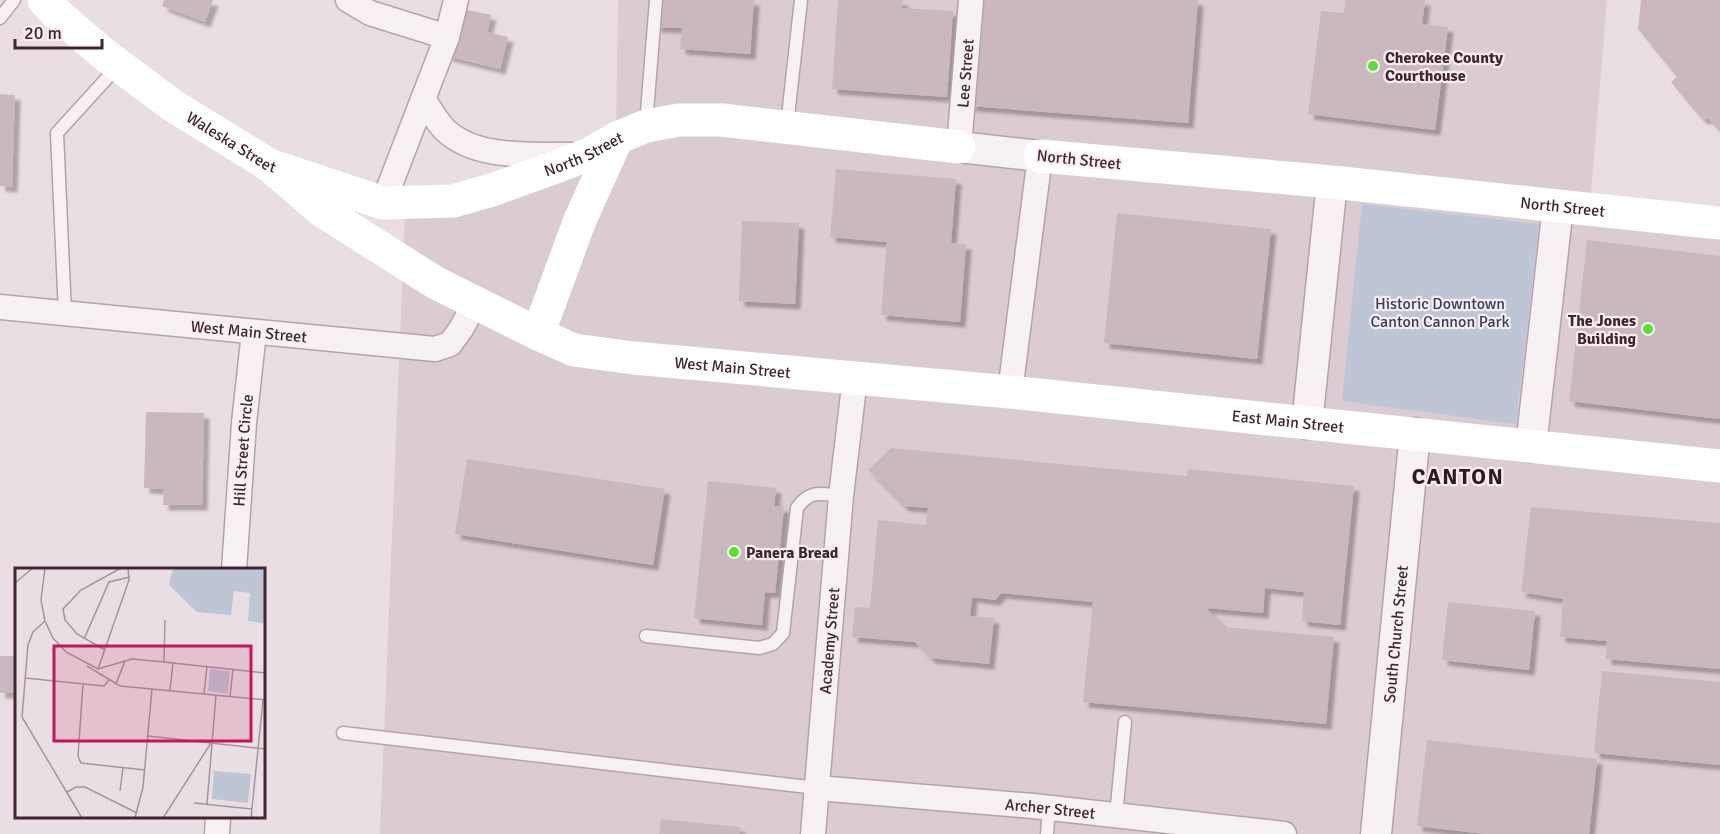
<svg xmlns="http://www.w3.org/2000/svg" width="1720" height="834" viewBox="0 0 1720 834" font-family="Signika,sans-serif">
<defs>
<filter id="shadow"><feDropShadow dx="5.5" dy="5.5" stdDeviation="1.5" flood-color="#0004"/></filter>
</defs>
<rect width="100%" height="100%" fill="#e9dee3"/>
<path fill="#dbccd3" d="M618 0H1607L1590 205 1720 220V834H380L405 214 616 131Z"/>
<path fill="#bec5d4" d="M1362 204 1539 224 1516 424 1342 401Z"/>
<g fill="#cab8c0" filter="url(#shadow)">
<path d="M164 0H213L205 22 162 6Z"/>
<path d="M657 0H754L750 54 680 49 682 28 656 27Z"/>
<path d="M838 0H903L902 8 953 11 947 97 832 89Z"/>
<path d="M979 0H1198L1188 123 970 106Z"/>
<path d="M1345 0H1425L1422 24 1448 27 1435 130 1308 114 1321 11 1344 13Z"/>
<path d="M1641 0H1720V132L1709 119 1701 118 1671 82 1677 77 1638 29Z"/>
<path d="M458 8 491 15 487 32 508 37 500 69 447 56Z"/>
<path d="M0 94 15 95 12 187 0 186Z"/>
<path d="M836 169 956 179 951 243 966 244 960 322 881 315 887 242 830 237Z"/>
<path d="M1117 213 1271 229 1257 359 1104 343Z"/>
<path d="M742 221 799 223 795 304 739 301Z"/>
<path d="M1587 240 1720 256V419L1569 401Z"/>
<path d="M146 412 204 413 202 505H163L164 489 144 488Z"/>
<path d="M891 448 1187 476 1188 469 1354 486 1340 625 1302 621 1304 592 1265 588 1263 613 1206 608 1225 627 1334 637 1326 724 1083 702 1093 602 1001 593 995 600 972 597 970 616 994 618 989 664 930 658 915 642 852 637 855 607 870 608 878 520 926 525 928 508 904 506 868 470Z"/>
<path d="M467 459 665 489 653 565 455 534Z"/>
<path d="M708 481 776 488 774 506 784 507 775 593 765 592 762 625 694 618Z"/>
<path d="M1531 507 1720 523V669L1606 659 1607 641 1560 637 1563 599 1521 592Z"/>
<path d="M1448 602 1535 611 1529 670 1442 660Z"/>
<rect x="0" y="656" width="16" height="37"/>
<path d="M1602 671 1720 682V765L1594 753Z"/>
<path d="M1427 740 1597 759 1589 834H1485L1417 826Z"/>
<path d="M661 819 740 827 739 834H659Z"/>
</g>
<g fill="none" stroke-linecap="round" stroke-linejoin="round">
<defs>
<g id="service">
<path d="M0 18 14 0"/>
<path d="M646 124 656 0"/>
<path d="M787 125 801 0"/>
<path d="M65 314 57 133 118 66"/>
<path d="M646 636 759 648 773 644 783 633 797 508C810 489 821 494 841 496"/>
<path d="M343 733 817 788"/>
<path d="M1116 816 1125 722"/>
<path d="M1047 834 1049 808"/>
</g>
<g id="minor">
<path d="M348 0 370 13 447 37"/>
<path d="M423 99C430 109 437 122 445 130 477 160 532 154 572 155"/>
<path id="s1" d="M959 147 971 0"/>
<path d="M383 203 447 37 456 0"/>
<path id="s2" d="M0 307 435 349 450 344 461 329 475 303"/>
<path d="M1010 392 1040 156"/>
<path id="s3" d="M234 570 244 423 254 332"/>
<path id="s4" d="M817 788 1033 806 1284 834"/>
<path d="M217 834 218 818"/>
<path id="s5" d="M813 834 841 496 855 378"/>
</g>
<g id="tertiary">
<path d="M959 147 1040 156"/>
<path d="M1307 424 1332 182"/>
<path d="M1531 447 1558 206"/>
<path id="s6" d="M1376 834 1415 433"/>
</g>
</defs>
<use href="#service" stroke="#b4a3aa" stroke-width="15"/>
<use href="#minor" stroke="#b4a3aa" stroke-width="27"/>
<use href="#tertiary" stroke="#b4a3aa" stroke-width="33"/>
<use href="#service" stroke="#f7f1f4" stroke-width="12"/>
<use href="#minor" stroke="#f7f1f4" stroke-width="24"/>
<use href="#tertiary" stroke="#f7f1f4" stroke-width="30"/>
<g stroke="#fff" stroke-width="33">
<path id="s7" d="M44 0 58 15 105 55 172 105 269 165 383 203 453 201 492 190 553 168 587 155 617 138 646 126 679 120H722L959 147"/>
<path id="s8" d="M1040 156 1332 182 1720 223"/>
<path id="s9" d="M269 165 321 210 436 283 538 334 574 350 634 358 1010 392 1720 466"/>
<path d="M538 334 580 220 617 138"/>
</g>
</g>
<g fill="#5cdc35" stroke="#f7eef2" stroke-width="2">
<circle cx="1373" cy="66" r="6"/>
<circle cx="1648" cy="329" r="6"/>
<circle cx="734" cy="552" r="6"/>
</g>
<g text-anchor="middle" stroke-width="4.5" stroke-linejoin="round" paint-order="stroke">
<g font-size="16" font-weight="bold" fill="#422532" stroke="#f7eef2" text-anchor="start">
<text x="1385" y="63">Cherokee County<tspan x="1385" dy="18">Courthouse</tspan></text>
<text x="1636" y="326" text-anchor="end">The Jones<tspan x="1636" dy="18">Building</tspan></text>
<text x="746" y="558">Panera Bread</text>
</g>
<g font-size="16" fill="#422532" stroke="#f7eef2">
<text dy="6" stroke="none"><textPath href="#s1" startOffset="74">Lee Street</textPath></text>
<text dy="6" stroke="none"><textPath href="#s7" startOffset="236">Waleska Street</textPath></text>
<text dy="6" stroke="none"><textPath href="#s7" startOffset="609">North Street</textPath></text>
<text transform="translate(1079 159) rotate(6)" y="6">North Street</text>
<text dy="6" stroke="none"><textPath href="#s8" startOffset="525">North Street</textPath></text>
<text dy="6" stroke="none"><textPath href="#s2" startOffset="250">West Main Street</textPath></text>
<text dy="6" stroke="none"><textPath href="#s9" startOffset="518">West Main Street</textPath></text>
<text dy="6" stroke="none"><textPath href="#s9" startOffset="1076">East Main Street</textPath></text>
<text dy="6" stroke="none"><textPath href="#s3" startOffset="120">Hill Street Circle</textPath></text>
<text dy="6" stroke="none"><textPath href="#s6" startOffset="201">South Church Street</textPath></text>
<text dy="6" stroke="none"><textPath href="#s5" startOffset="194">Academy Street</textPath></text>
<text dy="6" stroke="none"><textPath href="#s4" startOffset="234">Archer Street</textPath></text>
</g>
<g font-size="16" fill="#313e5f" stroke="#f7eef2">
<text x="1440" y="309">Historic Downtown<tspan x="1440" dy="18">Canton Cannon Park</tspan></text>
</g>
<g font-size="22" font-weight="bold" letter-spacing="1.5" fill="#321823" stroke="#f7eef2">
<text x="1458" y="484">CANTON</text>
</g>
</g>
<g transform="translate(15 568)">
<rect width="250" height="250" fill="#e9dee3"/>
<path d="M158 0H250L249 55 233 53 235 25 219 23 216 47 182 44 154 17ZM195 101 215 103 213 126 193 123ZM199 203 236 206 233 235 197 231Z" fill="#bec5d4"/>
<path fill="none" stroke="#a6949c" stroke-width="1.5" d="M30 0 26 32 30 53 38 70 51 84 83 101 117 91 149 94M0 15 18 0M150 52 149 94 158 95 155 122M30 53 18 64 13 77 7 149 67 250M69 71 94 14 115 9M90 82 62 66 50 52 48 41 66 22 106 0M158 95 251 105M72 98 105 118 251 132M83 101 114 12 113 0M10 110 89 118 94 112M68 116 63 188 66 195 130 202M101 116 110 93M189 126 192 98M215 129 218 101M133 168 251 181M105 223 108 200M52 224 61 219H70L122 245M179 235 237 241M192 236 201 127M120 250 128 219 137 121M148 250 196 175M236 250 248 132"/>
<path fill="#c2185b" fill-opacity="0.15" stroke="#c2185b" stroke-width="3" d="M39 78H236V173H39Z"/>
<rect width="250" height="250" fill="none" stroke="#422532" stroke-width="3"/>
</g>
<path d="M15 39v9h87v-9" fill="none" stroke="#422532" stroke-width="3"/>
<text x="24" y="39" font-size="18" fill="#422532" stroke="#f7eef2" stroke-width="4.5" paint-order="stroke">20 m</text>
</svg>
